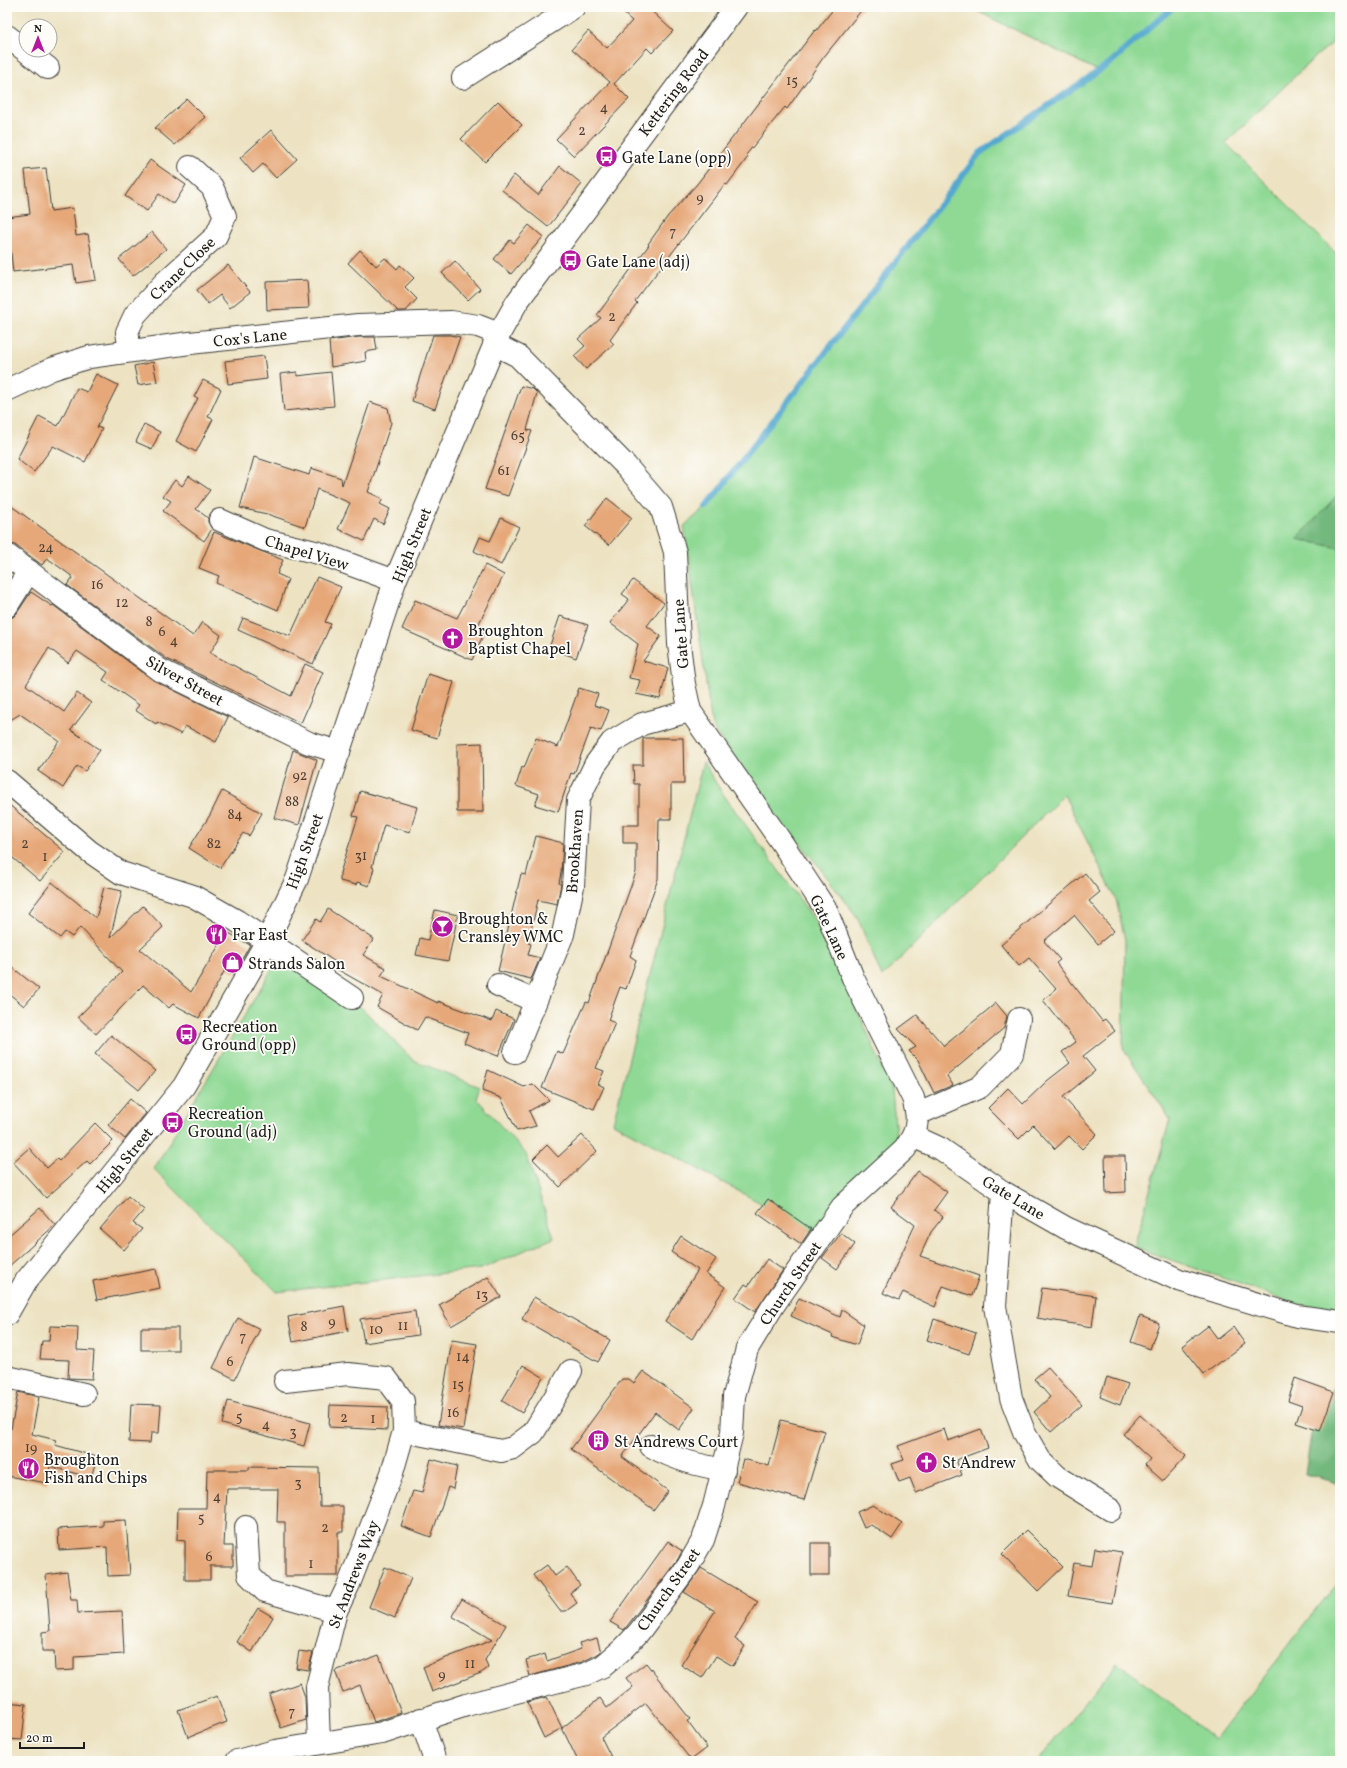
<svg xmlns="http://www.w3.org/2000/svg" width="1347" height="1768" viewBox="0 0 1347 1768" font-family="Vollkorn,serif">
<rect width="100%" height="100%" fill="#fdfcf7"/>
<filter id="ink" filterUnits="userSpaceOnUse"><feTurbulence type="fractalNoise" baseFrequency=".025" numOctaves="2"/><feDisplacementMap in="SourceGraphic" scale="8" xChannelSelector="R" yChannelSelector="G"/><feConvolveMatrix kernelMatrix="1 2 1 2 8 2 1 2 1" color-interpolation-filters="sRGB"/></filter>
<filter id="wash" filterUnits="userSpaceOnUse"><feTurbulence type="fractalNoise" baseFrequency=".012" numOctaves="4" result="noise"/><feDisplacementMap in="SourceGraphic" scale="16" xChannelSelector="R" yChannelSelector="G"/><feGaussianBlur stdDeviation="0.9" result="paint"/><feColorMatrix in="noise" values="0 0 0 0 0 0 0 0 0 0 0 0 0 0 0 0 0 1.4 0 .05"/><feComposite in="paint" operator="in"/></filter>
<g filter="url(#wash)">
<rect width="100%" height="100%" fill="#ede3c3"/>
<g fill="#8fd994" stroke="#567a58">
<path d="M969 7H1340V37L1315 57 1226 143 1340 257V492L1298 539 1340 548V1309L1297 1304 1134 1247 1170 1119 1123 1048 1125 940 1116 899 1064 795 882 977 857 917 817 864 755 792 712 726 684 526 706 507 980 153 1098 71Z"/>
<path d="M703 762 723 794 814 919 865 1027 892 1090 897 1148 814 1232 613 1123Z"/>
<path d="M282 952 352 998 413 1060 480 1087 476 1098 526 1154 554 1238 481 1269 277 1292 154 1169Z"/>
<path d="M1340 1578V1761H1038L1117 1662 1215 1739Z"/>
</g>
<g fill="#73b97e" stroke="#486a4d">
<path d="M1340 492V548L1297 539Z"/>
<path d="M1340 1374V1484L1305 1474 1311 1435Z"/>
</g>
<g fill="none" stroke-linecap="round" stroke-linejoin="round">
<path stroke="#53a8cf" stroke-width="6" d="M706 507 980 153 1110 63 1173 7"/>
</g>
<g id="blocks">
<g fill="#e6a879">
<path d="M617 7H647L673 31 652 53 647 48 614 84 629 99 574 156 556 139 610 82 572 49 588 31 607 48 632 21Z"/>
<path d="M835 7H864L823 58 787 109 785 107 746 155 748 157 727 185 725 184 635 301 637 303 610 340 614 344 586 369 574 356 585 346 578 339 601 318 597 315 649 245 648 244 668 216 697 184 815 30 816 31Z"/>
<path d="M187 99 205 117 175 145 155 128Z"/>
<path d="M498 101 522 125 485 162 461 139Z"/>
<path d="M271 130 297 159 276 178 263 164 253 173 240 158Z"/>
<path d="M150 160 186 185 174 204 159 194 147 211 125 196Z"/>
<path d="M560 166 582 184 548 227 502 190 514 175 538 195Z"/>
<path d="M46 168 51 211 73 208 76 236 88 234 96 280 76 283 73 265 13 272 7 217 30 214 25 170Z"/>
<path d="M529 225 543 237 511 274 494 259 510 240 514 243Z"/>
<path d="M152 232 166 249 133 276 119 259Z"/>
<path d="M360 250 376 266 385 258 397 269 400 265 414 278 405 287 417 299 406 311H398L348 263Z"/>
<path d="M455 261 480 289 468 300 442 273Z"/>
<path d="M228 265 250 292 230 308 220 295 208 304 197 290Z"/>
<path d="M307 280 309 308 267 310 266 282Z"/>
<path d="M433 335H450L460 337 435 409 412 401Z"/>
<path d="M359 337H375L377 350 365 352 366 361 331 367 329 341Z"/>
<path d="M264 356 267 379 228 384 225 361Z"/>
<path d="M153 362 157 382 138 385 134 366Z"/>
<path d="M297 372V376L331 372 334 406 284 411 280 374Z"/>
<path d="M96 374 118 385 97 427 102 429 85 462 53 446 34 472 17 459 39 416 58 426 77 388 87 392Z"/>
<path d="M203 380 221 389 208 417 213 419 196 452 176 441 198 398 194 397Z"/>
<path d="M521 386 533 389 537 393 527 430 532 431 508 496 485 489Z"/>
<path d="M370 402 388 408 391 423 368 492 383 499 380 504 390 509 383 524 374 519 364 541 338 529 350 503 317 489 305 527 267 514 240 508 254 457 309 475 311 468 341 478 342 485Z"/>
<path d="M144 424 160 432 152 449 136 442Z"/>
<path d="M189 476 210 490 196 509 208 518V522L212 529 204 541 163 511 171 501 163 496 175 480 182 486Z"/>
<path d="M607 498 632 518 609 545 585 526Z"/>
<path d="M7 503 193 636 202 622 221 635 210 653 291 696 305 664 323 672 301 723 167 659 67 585 73 577 47 558 42 565 15 545 7 543Z"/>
<path d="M501 518 519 527 501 565 474 551 480 537 490 541Z"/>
<path d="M214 532 283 560 277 574 288 579 278 610 216 583 219 576 199 568Z"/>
<path d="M485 565 504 575 477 627 485 631 472 660 402 629 415 600 457 618Z"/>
<path d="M317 577 341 587 325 622 331 624 313 664 238 630 243 618 290 636Z"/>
<path d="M633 580 664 603 647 626 661 636 643 661 668 668 660 699 636 694 640 680 629 678 638 644 610 623 629 599 622 594Z"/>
<path d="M31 592 52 606 53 605 153 680 228 717 216 742 185 726 181 734 157 722 156 724 135 710 139 705 103 680 108 672 77 651 68 663 49 648 26 685 64 712 77 693 91 703 71 730 100 750 85 771 77 766 63 788 38 771 59 741 20 714 7 722V618L13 617 17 613Z"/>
<path d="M560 616 588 625 576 658 549 648Z"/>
<path d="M428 674 454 682 437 738 411 730Z"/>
<path d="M579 688 598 694 594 705 609 710 601 731 591 728 574 774 571 773 558 812 535 805 539 794 516 786 522 767 524 768 536 738 558 747Z"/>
<path d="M643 738H683L684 784H671V819H659L658 879 630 956 636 960 626 989 620 987 608 1020 615 1023 596 1068 604 1071 598 1084 604 1087 594 1109 542 1088 557 1051 563 1054 586 1002 589 1003 636 872V843H623V825H639V784H634L633 765H643Z"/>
<path d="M482 743 483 812H457V744Z"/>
<path d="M293 750 317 760 299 825 274 818Z"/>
<path d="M222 791 262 813 249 836 243 833 220 868 189 848 210 815Z"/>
<path d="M360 791 417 807 410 832 384 825 372 867 374 868 369 886 357 882 356 885 340 881V873L358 817 353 816Z"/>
<path d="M7 803 65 852 40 881 7 853Z"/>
<path d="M536 836 563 843 561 873 559 883 561 884 557 904 538 900 528 943 531 944 528 955 540 958 531 979 498 971 521 874 526 875Z"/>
<path d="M1085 873 1100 892 1089 901 1114 931 1098 944 1074 915 1044 941 1060 960 1056 963 1102 1021 1105 1019 1115 1031 1083 1056 1095 1071 1063 1097 1097 1134 1082 1149 1069 1136 1055 1149 1033 1125 1019 1139 988 1108 1008 1088 1023 1104 1047 1081 1070 1063 1062 1052 1076 1042 1043 1000 1056 989 1029 958 1019 966 1001 945Z"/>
<path d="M52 882 96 918 104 887 122 891 110 938 143 906 163 927 140 949 191 992 227 932 250 945 234 973 226 968 199 1018 173 1004 169 1008 143 985 96 1034 78 1017 122 972 80 927 72 937 65 932 60 938 28 913Z"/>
<path d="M328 909 374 939 363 955 386 968 381 976 438 1003V1001L492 1021 496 1011 514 1019 498 1056 464 1043 468 1033 425 1017 417 1030 377 1007 383 995 335 968 337 963 302 940 316 919 320 922Z"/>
<path d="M435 910 458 915 448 961 416 955 420 938 428 940Z"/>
<path d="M7 963 39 989 24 1006 7 992Z"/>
<path d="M996 1003 1007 1016 1004 1028 947 1076 953 1085 934 1093 918 1060 909 1051 916 1047 898 1029 917 1015 944 1046Z"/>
<path d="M111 1035 155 1071 139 1090 95 1054Z"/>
<path d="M488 1070 524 1087 533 1084 549 1100 529 1111 536 1126 517 1131 501 1098 482 1091Z"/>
<path d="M130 1099 146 1113 125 1139 108 1125Z"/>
<path d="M95 1123 113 1141 90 1164 87 1161 46 1198 13 1162 29 1148 47 1168 57 1159 59 1161Z"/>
<path d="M582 1135 597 1151 560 1187 533 1159 547 1145 558 1157Z"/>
<path d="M1105 1156H1125L1126 1192 1106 1193Z"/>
<path d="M918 1171 947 1192 934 1210 943 1217 931 1232 920 1256 979 1276 972 1296 943 1286 935 1307 903 1292 899 1300 883 1293 915 1225 891 1207Z"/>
<path d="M128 1196 144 1210 133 1223 142 1229 124 1250 100 1229Z"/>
<path d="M768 1199 811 1229 801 1244 757 1213Z"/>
<path d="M40 1208 55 1225 7 1268V1237Z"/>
<path d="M841 1233 855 1244 837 1269 822 1258Z"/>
<path d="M681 1236 716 1259 706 1274 725 1287 692 1339 665 1321 698 1270 671 1252Z"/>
<path d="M767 1259 783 1270 755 1312 735 1298 745 1284 748 1286Z"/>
<path d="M156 1269 160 1288 97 1300 93 1281Z"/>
<path d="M488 1277 501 1297 451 1326 439 1305Z"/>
<path d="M1042 1288 1096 1296 1092 1327 1037 1318Z"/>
<path d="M534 1297 610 1340 598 1362 522 1319Z"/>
<path d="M799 1298 840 1317 842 1310 864 1325 857 1345 832 1337 833 1335 791 1316Z"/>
<path d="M344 1306 348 1331 293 1342 288 1317Z"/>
<path d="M415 1311 418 1335 364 1343 360 1319Z"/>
<path d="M1140 1316 1159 1323 1150 1349 1131 1342Z"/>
<path d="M238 1318 260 1329 235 1379 213 1368Z"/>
<path d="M934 1319 976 1333 969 1354 927 1340Z"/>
<path d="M50 1326 78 1327 77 1350 94 1351 92 1379 68 1378 69 1360 40 1359 42 1341H49Z"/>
<path d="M1208 1326 1218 1339 1233 1327 1245 1344 1204 1374 1182 1346Z"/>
<rect x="141" y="1328" width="37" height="22"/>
<path d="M452 1340 477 1344 463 1429 438 1425Z"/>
<path d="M523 1365 543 1377 522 1413 502 1401Z"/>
<path d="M1048 1367 1082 1405 1051 1432 1034 1412 1050 1397 1034 1379Z"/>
<path d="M643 1371 694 1408 679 1430 655 1412 622 1457 668 1491 654 1510 571 1449 622 1379H629L634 1383Z"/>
<path d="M1107 1377 1128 1384 1120 1405 1100 1397Z"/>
<path d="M1295 1378 1334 1392 1320 1431 1296 1423 1302 1406 1288 1401Z"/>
<path d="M18 1392 39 1397 32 1434 56 1440 55 1445 97 1457 91 1478 50 1466 47 1483 7 1476V1428L11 1429Z"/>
<path d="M228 1401 310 1423 304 1446 222 1424Z"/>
<path d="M131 1404 161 1405 159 1433H151L150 1443 129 1442Z"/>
<path d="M330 1405 388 1407 387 1430 329 1427Z"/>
<path d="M1140 1415 1186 1456 1163 1481 1145 1465 1150 1459 1123 1434Z"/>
<path d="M781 1420 825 1431 804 1500 737 1482 743 1459 769 1466Z"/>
<path d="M944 1429 948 1441 981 1429 988 1448 956 1460 962 1475 916 1493 910 1478 899 1482 892 1464 904 1460 898 1446Z"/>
<path d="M431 1459 457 1466 453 1489 448 1487 431 1537 401 1526 413 1491 422 1493Z"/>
<path d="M249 1467 319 1468 320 1506H343V1532H338V1576H285V1522H277L278 1489H227L224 1546H233V1566H210V1580H185V1541L177 1540 178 1508H206L207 1470H249Z"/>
<path d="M873 1505 902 1524 892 1539 871 1525 864 1528 857 1512Z"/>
<path d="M126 1520 130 1575 108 1576 107 1547 59 1550 58 1529 103 1526V1521Z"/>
<path d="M1026 1530 1063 1567 1038 1591 1002 1554Z"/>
<path d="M668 1541 682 1551 678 1559 624 1630 610 1622Z"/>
<rect x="811" y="1543" width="18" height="32"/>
<path d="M1095 1548 1122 1552 1112 1603 1068 1596 1074 1563 1092 1566Z"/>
<path d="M547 1565 555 1576 567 1567 580 1585 570 1593 577 1603 566 1611H560L533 1575Z"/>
<path d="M385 1567 411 1578 395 1618 369 1607Z"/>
<path d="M701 1568 758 1602 735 1639 745 1646 733 1666 716 1656 702 1678 681 1665 715 1611 684 1592Z"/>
<path d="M67 1572 71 1600H77L78 1613 122 1611 124 1654 74 1657V1670L55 1671 54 1651H42V1632L50 1631 46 1575Z"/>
<path d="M462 1599 506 1625 485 1660 488 1668 481 1673 432 1692 423 1667 492 1640 452 1616Z"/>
<path d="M258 1608 273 1617 252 1652 237 1642Z"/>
<path d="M597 1638 601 1652 596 1655 582 1662 530 1676 526 1660 545 1654 547 1661 581 1649 579 1643Z"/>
<path d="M299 1651 313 1653 308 1670 296 1668Z"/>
<path d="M379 1655 401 1713 374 1722 360 1685 343 1692 335 1671Z"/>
<path d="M646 1663 690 1719 687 1721 707 1748 691 1760 646 1703 601 1737 613 1761H578L562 1728 544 1738 527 1702 547 1697 562 1728 600 1698 607 1708 633 1687 626 1678Z"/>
<path d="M300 1683 305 1697 306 1720 281 1728 269 1694Z"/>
<path d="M217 1696 227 1722 188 1737 178 1710Z"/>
<path d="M7 1702 26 1704 22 1740 7 1739Z"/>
</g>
</g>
</g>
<g filter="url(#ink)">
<use href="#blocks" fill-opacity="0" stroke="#3b3a35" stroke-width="1"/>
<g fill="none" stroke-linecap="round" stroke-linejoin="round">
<defs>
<g id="minor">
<path d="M7 36 48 68"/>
<path d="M463 78 574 7"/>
<path d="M494 344 518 356 626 466 661 507 675 552 679 644 684 684 690 711 782 843 826 910 853 978 913 1098C917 1113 919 1122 913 1136L941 1149 1003 1192 1066 1228 1179 1280 1297 1316 1340 1322"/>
<path d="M130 351 127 332 135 315 164 283 216 236 225 216 212 187 190 167"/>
<path d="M7 390 52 369 89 357 190 343 358 325 451 322 478 326 499 334"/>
<path d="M220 520 265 540 319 553 395 581"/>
<path d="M7 555 160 670 309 743 339 752"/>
<path d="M7 606 29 571"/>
<path d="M7 781 89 851 121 873 193 896 237 921 352 998"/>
<path d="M498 985 535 1001"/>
<path d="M515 1052 563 934 573 886 578 800 595 765 612 742 642 724 690 711"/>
<path d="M918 1114 980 1087 1012 1054 1019 1019"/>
<path d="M1003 1192 995 1306 1011 1398 1025 1434 1040 1460 1058 1477 1111 1510"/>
<path d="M7 1377 84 1394"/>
<path d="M285 1381 348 1374 386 1378 403 1401 404 1431 501 1451 513 1448 533 1433 571 1371"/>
<path d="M651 1446C675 1460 698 1465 724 1470"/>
<path d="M246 1527 249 1575 265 1591 336 1611"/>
<path d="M421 1719 435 1761"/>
<path d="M319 1743 317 1687 336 1611 349 1584 392 1473 404 1431"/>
<path d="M237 1761 275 1751 382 1733 466 1705 586 1674 603 1666 623 1649 639 1632 688 1566 703 1540 714 1506 732 1433 734 1396 747 1349 773 1306 842 1207 905 1149 913 1136"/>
</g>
<path id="tertiary" d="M7 1314 26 1281 184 1086 267 941 297 879 395 581 499 334 517 302 736 7"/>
</defs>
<use href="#minor" stroke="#3b3a35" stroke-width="24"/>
<use href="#tertiary" stroke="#3b3a35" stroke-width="24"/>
<use href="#minor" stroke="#fff" stroke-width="22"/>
<use href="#tertiary" stroke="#fff" stroke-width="22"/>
</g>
</g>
<defs>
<symbol id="bus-disc" viewBox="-11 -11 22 22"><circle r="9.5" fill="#b5179e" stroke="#fdfcf7"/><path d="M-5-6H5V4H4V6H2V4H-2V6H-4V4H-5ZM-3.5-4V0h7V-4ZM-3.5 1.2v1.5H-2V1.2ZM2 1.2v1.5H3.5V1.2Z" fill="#fff"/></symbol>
<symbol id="church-disc" viewBox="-11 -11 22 22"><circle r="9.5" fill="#b5179e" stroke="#fdfcf7"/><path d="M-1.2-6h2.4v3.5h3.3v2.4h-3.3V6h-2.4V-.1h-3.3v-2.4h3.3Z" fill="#fff"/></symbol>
<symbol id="bar-disc" viewBox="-11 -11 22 22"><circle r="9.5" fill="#b5179e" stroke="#fdfcf7"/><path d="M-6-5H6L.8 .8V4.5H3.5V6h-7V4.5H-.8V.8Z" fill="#fff"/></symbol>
<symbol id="restaurant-disc" viewBox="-11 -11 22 22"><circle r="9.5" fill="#b5179e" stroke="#fdfcf7"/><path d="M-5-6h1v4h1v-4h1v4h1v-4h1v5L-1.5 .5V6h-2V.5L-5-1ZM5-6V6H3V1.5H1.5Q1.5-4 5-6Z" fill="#fff"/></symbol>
<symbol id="shop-disc" viewBox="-11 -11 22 22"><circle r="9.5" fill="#b5179e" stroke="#fdfcf7"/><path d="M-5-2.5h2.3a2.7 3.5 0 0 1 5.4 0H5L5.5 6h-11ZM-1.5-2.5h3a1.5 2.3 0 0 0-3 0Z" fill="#fff"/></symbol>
<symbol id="building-disc" viewBox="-11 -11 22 22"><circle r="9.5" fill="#b5179e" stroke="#fdfcf7"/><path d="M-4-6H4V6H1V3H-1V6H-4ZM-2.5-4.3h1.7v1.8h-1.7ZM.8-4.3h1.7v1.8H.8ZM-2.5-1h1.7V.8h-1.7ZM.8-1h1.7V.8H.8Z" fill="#fff"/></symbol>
</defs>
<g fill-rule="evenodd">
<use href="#bus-disc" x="594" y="144" width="25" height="25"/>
<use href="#bus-disc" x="558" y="248" width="25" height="25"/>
<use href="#church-disc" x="440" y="626" width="25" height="25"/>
<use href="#bar-disc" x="430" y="914" width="25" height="25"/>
<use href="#restaurant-disc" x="204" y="922" width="25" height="25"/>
<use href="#shop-disc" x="220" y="950" width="25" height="25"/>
<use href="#bus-disc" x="174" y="1022" width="25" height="25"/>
<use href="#bus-disc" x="160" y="1110" width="25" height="25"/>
<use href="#building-disc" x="586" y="1428" width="25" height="25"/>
<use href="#church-disc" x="914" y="1450" width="25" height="25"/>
<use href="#restaurant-disc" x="16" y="1456" width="25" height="25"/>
</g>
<g text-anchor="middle" stroke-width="3.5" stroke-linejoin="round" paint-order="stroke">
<g font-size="14" fill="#4e3f33">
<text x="792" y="85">15</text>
<text x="604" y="112">4</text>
<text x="582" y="135">2</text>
<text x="700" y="202">9</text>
<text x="673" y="236">7</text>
<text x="612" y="321">2</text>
<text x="518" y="440">65</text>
<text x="504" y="475">61</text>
<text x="46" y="552">24</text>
<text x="97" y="589">16</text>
<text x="122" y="607">12</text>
<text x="149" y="626">8</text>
<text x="162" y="636">6</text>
<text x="174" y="645">4</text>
<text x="300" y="780">92</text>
<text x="292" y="806">88</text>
<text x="235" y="819">84</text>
<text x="25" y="848">2</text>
<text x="214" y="848">82</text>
<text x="361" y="860">31</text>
<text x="45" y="861">1</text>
<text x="482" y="1299">13</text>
<text x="332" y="1326">9</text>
<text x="403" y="1330">11</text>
<text x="304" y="1331">8</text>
<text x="376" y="1334">10</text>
<text x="243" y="1341">7</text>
<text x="463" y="1361">14</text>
<text x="230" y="1366">6</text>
<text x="458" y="1389">15</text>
<text x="453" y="1417">16</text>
<text x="239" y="1421">5</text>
<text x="344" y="1422">2</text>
<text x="373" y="1423">1</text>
<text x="266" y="1429">4</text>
<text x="293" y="1436">3</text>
<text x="31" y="1452">19</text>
<text x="298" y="1487">3</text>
<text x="217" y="1501">4</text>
<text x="201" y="1522">5</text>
<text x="325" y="1532">2</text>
<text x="209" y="1561">6</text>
<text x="311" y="1568">1</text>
<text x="470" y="1668">11</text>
<text x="442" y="1679">9</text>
<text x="292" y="1716">7</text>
</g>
<g font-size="16" fill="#1c1c1c" stroke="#fdfcf7">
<text transform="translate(673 92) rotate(-53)" y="6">Kettering Road</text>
<text transform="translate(182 268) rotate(-44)" y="6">Crane Close</text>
<text transform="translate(250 337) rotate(-6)" y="6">Cox's Lane</text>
<text transform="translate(411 545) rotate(-68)" y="6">High Street</text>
<text transform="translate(307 552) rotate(17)" y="6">Chapel View</text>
<text transform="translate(680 634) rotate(-94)" y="6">Gate Lane</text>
<text transform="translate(185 680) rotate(29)" y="6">Silver Street</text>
<text transform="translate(304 851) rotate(-70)" y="6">High Street</text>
<text transform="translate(574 851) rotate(-86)" y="6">Brookhaven</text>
<text transform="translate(830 927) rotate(65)" y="6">Gate Lane</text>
<text transform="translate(124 1160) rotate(-51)" y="6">High Street</text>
<text transform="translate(1014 1197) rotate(31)" y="6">Gate Lane</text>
<text transform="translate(790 1283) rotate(-56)" y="6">Church Street</text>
<text transform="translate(353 1574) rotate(-69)" y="6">St Andrews Way</text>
<text transform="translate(668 1589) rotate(-55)" y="6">Church Street</text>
</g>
<g font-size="16" fill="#1c1c1c" stroke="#fdfcf7" text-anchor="start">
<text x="622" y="163">Gate Lane (opp)</text>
<text x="586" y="267">Gate Lane (adj)</text>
<text x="468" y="636">Broughton<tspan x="468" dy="18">Baptist Chapel</tspan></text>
<text x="458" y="924">Broughton &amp;<tspan x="458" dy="18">Cransley WMC</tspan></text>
<text x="232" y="940">Far East</text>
<text x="248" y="969">Strands Salon</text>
<text x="202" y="1032">Recreation<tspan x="202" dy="18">Ground (opp)</tspan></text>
<text x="188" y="1119">Recreation<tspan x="188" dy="18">Ground (adj)</tspan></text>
<text x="614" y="1447">St Andrews Court</text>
<text x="44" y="1465">Broughton<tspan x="44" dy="18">Fish and Chips</tspan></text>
<text x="942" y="1468">St Andrew</text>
</g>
</g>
<rect width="1347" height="1768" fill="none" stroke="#fdfcf7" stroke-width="24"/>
<g transform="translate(38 38)"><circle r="19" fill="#fdfcf7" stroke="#a3a29f"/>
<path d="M0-3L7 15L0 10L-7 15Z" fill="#b5179e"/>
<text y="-6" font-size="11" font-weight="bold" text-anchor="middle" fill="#1c1c1c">N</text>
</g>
<path d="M20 1742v6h64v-6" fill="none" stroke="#1c1c1c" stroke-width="2"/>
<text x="26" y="1742" font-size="12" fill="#1c1c1c" stroke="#fdfcf7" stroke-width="3" paint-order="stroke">20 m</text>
</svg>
